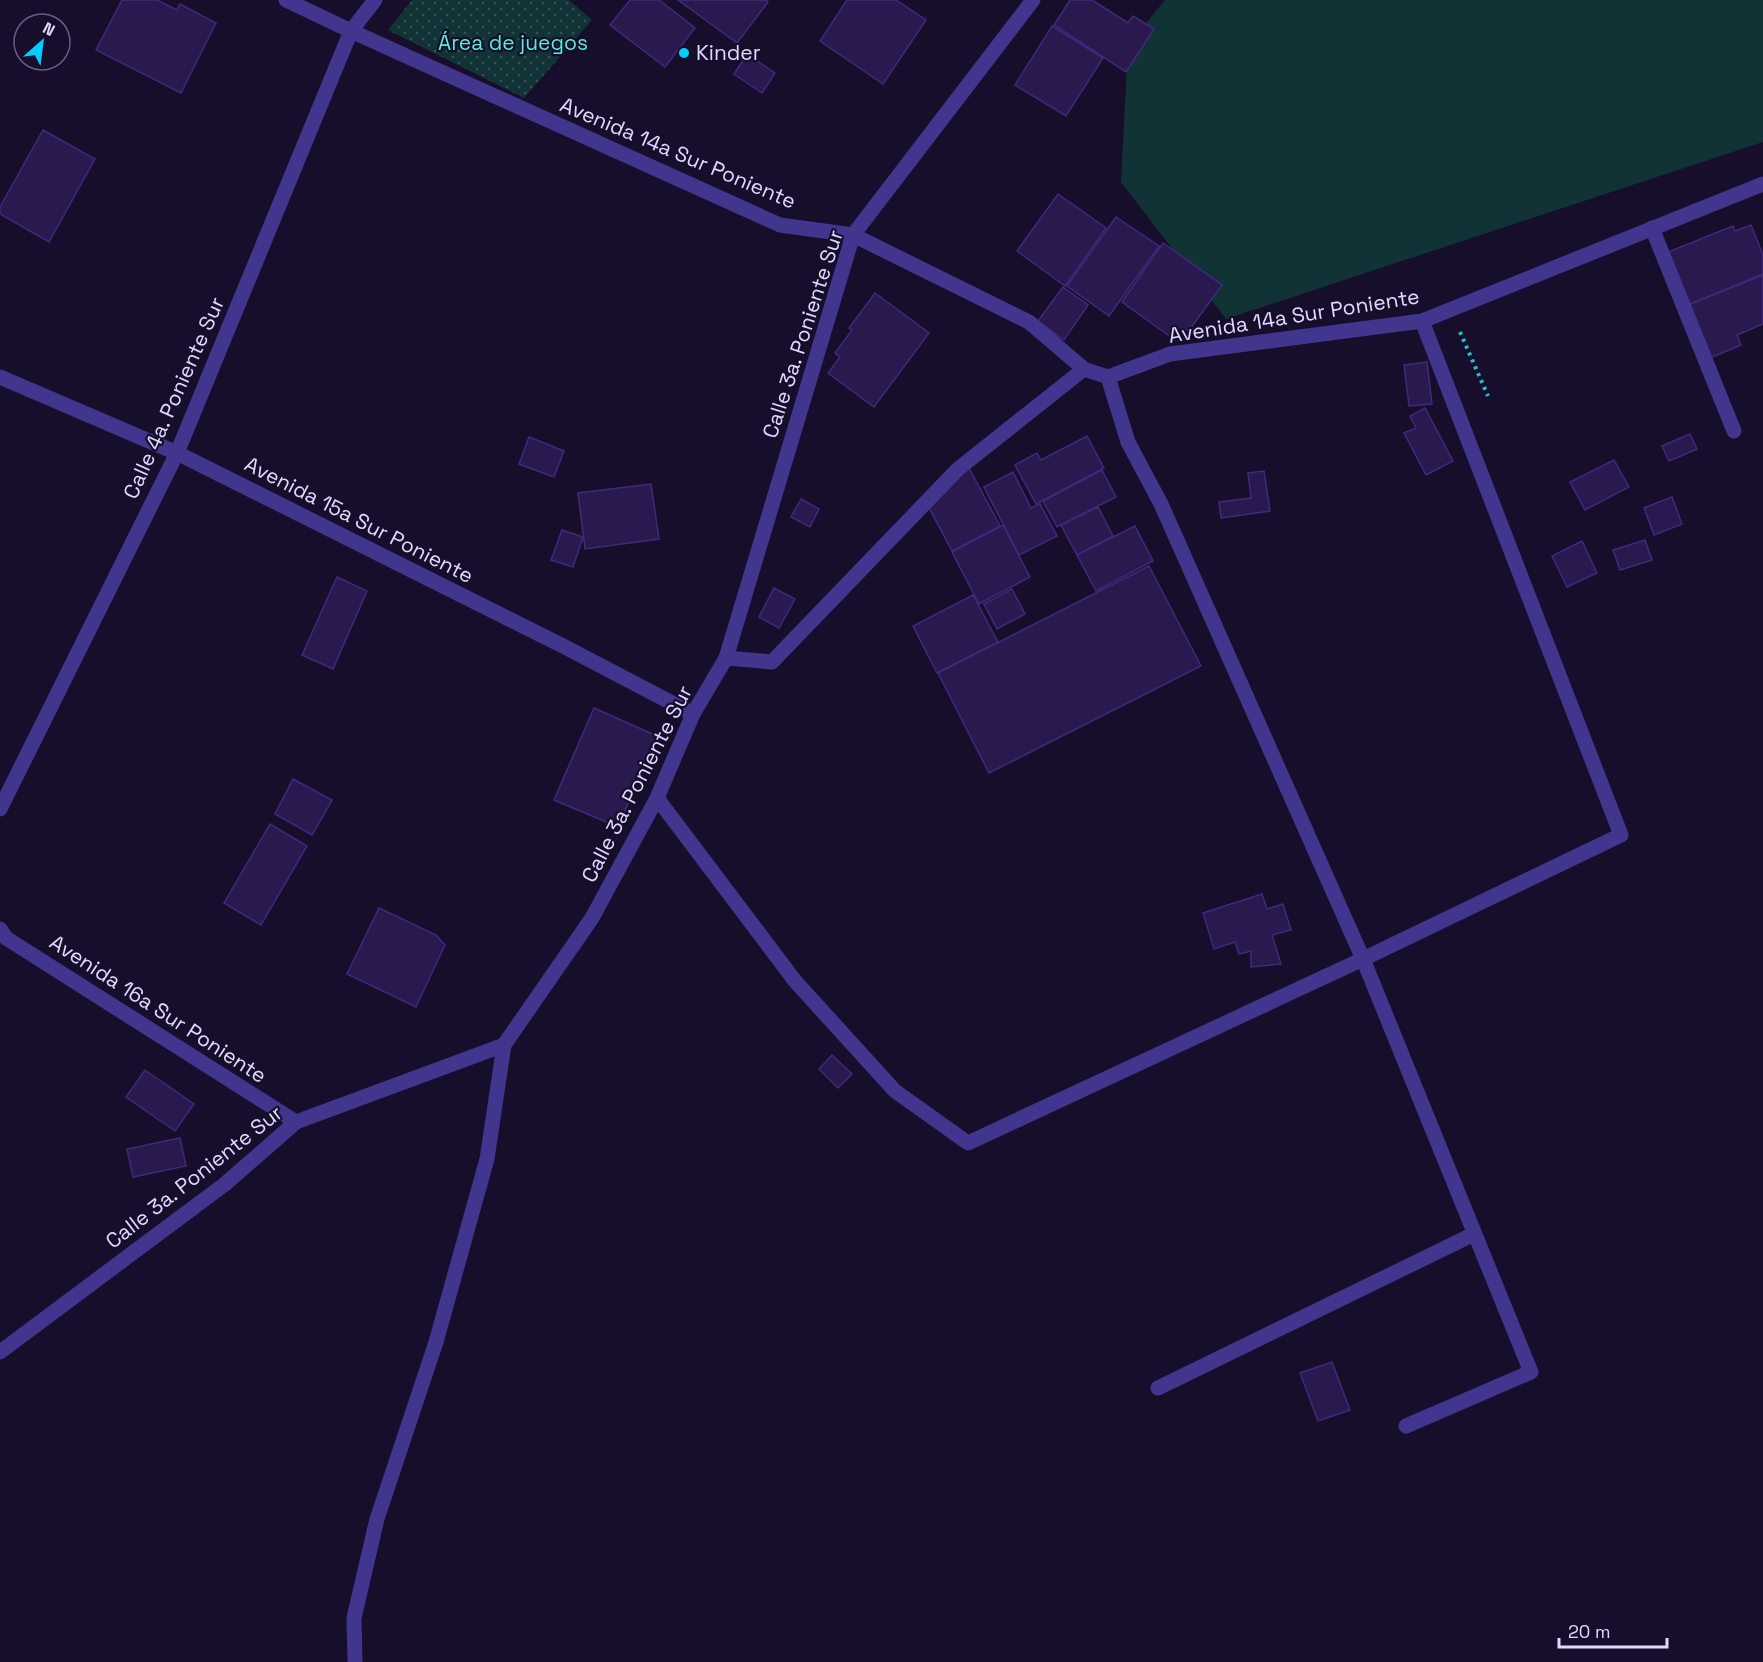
<svg xmlns="http://www.w3.org/2000/svg" width="1763" height="1662" viewBox="0 0 1763 1662" font-family="'Space Grotesk',sans-serif">
<defs>
<pattern id="park-dots" width="8" height="8" patternUnits="userSpaceOnUse" patternTransform="scale(1.5)"><rect width="8" height="8" fill="#113336"/><path d="M2 2h.1M6 6h.1" fill="none" stroke="#335054" stroke-width="1.8" stroke-linecap="round"/></pattern>
</defs>
<rect width="100%" height="100%" fill="#160e2b"/>
<path fill="#113336" d="M1165 0H1763V142L1226 319 1121 182 1128 45Z"/>
<path fill="url(#park-dots)" d="M412 0H569L592 20 524 98 388 30Z"/>
<g fill="#29194e" stroke="#42287c" stroke-width="1.5">
<path d="M122 0H157L177 10 180 4 216 23 181 93 96 50Z"/>
<path d="M630 0H659L695 28 665 67 610 25Z"/>
<path d="M678 0H766L768 2 737 43Z"/>
<path d="M847 0H896L926 20 883 84 820 41Z"/>
<path d="M1070 0H1092L1128 23 1133 16 1154 29 1126 72 1054 25Z"/>
<path d="M1052 26 1103 58 1066 116 1015 85Z"/>
<path d="M747 54 775 73 762 93 734 74Z"/>
<path d="M43 130 95 159 49 242 0 214V207Z"/>
<path d="M1058 194 1106 228 1065 286 1017 251Z"/>
<path d="M1116 217 1159 246 1109 316 1067 286Z"/>
<path d="M1751 225 1763 255V274L1688 305 1666 253 1733 226 1735 231Z"/>
<path d="M1163 243 1222 285 1190 329 1168 335 1122 302Z"/>
<path d="M1763 275V324L1737 335 1741 345 1710 358 1688 305Z"/>
<path d="M1063 287 1088 305 1064 340 1038 321Z"/>
<path d="M875 293 929 333 874 407 828 373 840 357 835 353 852 330 849 328Z"/>
<path d="M1427 362 1432 404 1409 406 1404 365Z"/>
<path d="M1425 408 1453 461 1426 475 1404 433 1416 428 1410 416Z"/>
<path d="M1690 434 1697 449 1669 461 1662 446Z"/>
<path d="M1087 436 1104 468 1036 504 1015 465 1037 453 1041 460Z"/>
<path d="M529 437 564 451 554 477 519 464Z"/>
<path d="M1614 460 1629 487 1585 510 1570 482Z"/>
<path d="M969 468 1000 526 952 551 927 504Z"/>
<path d="M1102 470 1116 497 1057 527 1043 501Z"/>
<path d="M1264 471 1270 511 1221 518 1219 502 1251 498 1248 473Z"/>
<path d="M1013 472 1031 508 1040 504 1057 536 1019 555 984 487Z"/>
<path d="M651 484 659 539 585 549 578 493Z"/>
<path d="M1672 497 1682 524 1654 535 1644 508Z"/>
<path d="M801 499 819 509 810 527 791 517Z"/>
<path d="M1098 507 1113 536 1077 555 1061 525Z"/>
<path d="M1003 525 1030 577 979 604 952 552Z"/>
<path d="M1135 526 1153 561 1096 591 1077 555Z"/>
<path d="M562 530 583 537 573 567 551 560Z"/>
<path d="M1645 540 1652 560 1620 570 1613 550Z"/>
<path d="M1582 541 1597 573 1567 587 1552 556Z"/>
<path d="M1149 566 1201 666 989 773 938 673Z"/>
<path d="M337 577 367 591 333 669 302 655Z"/>
<path d="M774 588 795 599 779 628 759 617Z"/>
<path d="M1012 589 1025 614 997 629 984 604Z"/>
<path d="M973 595 998 642 937 673 913 626Z"/>
<path d="M594 708 657 736 618 827 554 800Z"/>
<path d="M293 779 332 800 312 835 275 814Z"/>
<path d="M270 824 307 846 261 925 224 903Z"/>
<path d="M1262 894 1267 909 1283 904 1291 930 1272 935 1281 964 1251 967V951L1239 954 1235 942 1214 949 1203 913Z"/>
<path d="M379 908 436 935 445 945 416 1007 347 974Z"/>
<path d="M832 1055 852 1074 838 1088 819 1069Z"/>
<path d="M145 1070 194 1104 175 1131 126 1097Z"/>
<path d="M180 1138 186 1166 133 1177 127 1149Z"/>
<path d="M1332 1362 1350 1410 1318 1421 1300 1373Z"/>
</g>
<g fill="none" stroke-linecap="round" stroke-linejoin="round">
<path stroke="#25c0c7" stroke-width="4" stroke-dasharray="3 4.5" stroke-linecap="butt" d="M1460 332 1488 396"/>
<g stroke="#42358e" stroke-width="15">
<path d="M286 0 351 31 780 225 853 235 1029 322 1084 369 1108 377 1170 354 1422 321 1763 184"/>
<path d="M1652 228 1734 431"/>
<path d="M0 377 177 453 565 647 693 714"/>
<path d="M1108 377 1128 442 1161 504 1363 959 1531 1372 1406 1426"/>
<path d="M726 658 772 662 958 469 1084 369"/>
<path d="M657 798 795 981 895 1091 968 1143 1363 959 1621 835 1422 321"/>
<path d="M0 809 177 453 351 31 375 0"/>
<path d="M0 929 6 938 296 1122"/>
<path d="M0 1352 225 1184 296 1122 504 1045 592 918 657 798 693 714 726 658 853 235 1033 0"/>
<path d="M1158 1388 1474 1234"/>
<path d="M355 1662 354 1618 377 1519 436 1342 487 1159 504 1045"/>
</g>
</g>
<circle fill="#05ccff" stroke="#160e2b" stroke-width="2" cx="684" cy="53" r="6"/>
<g text-anchor="middle" stroke-width="4.5" stroke-linejoin="round" paint-order="stroke">
<g font-size="21" fill="#59ebd5" stroke="#160e2b">
<text x="513" y="50">Área de juegos</text>
</g>
<g font-size="21" fill="#e1d9ff" stroke="#160e2b" text-anchor="start">
<text x="696" y="60">Kinder</text>
</g>
<g font-size="21" fill="#e1d9ff" stroke="#160e2b">
<text transform="translate(678 153) rotate(23)" y="7">Avenida 14a Sur Poniente</text>
<text transform="translate(1294 316) rotate(-9)" y="7">Avenida 14a Sur Poniente</text>
<text transform="translate(803 334) rotate(-72)" y="7">Calle 3a. Poniente Sur</text>
<text transform="translate(174 398) rotate(-66)" y="7">Calle 4a. Poniente Sur</text>
<text transform="translate(359 520) rotate(27)" y="7">Avenida 15a Sur Poniente</text>
<text transform="translate(637 784) rotate(-63)" y="7">Calle 3a. Poniente Sur</text>
<text transform="translate(158 1009) rotate(33)" y="7">Avenida 16a Sur Poniente</text>
<text transform="translate(194 1177) rotate(-38)" y="7">Calle 3a. Poniente Sur</text>
</g>
</g>
<g transform="translate(42 42) rotate(28)"><circle r="28" fill="#160e2b" stroke="#675f80" stroke-width="1.5"/>
<path d="M0-4.5L10 22L0 15L-10 22Z" fill="#05ccff"/>
<text y="-9" font-size="16" font-weight="bold" text-anchor="middle" fill="#e1d9ff">N</text>
</g>
<path d="M1559 1638v9h108v-9" fill="none" stroke="#e1d9ff" stroke-width="3"/>
<text x="1568" y="1638" font-size="18" fill="#e1d9ff" stroke="#160e2b" stroke-width="4.5" paint-order="stroke">20 m</text>
</svg>
